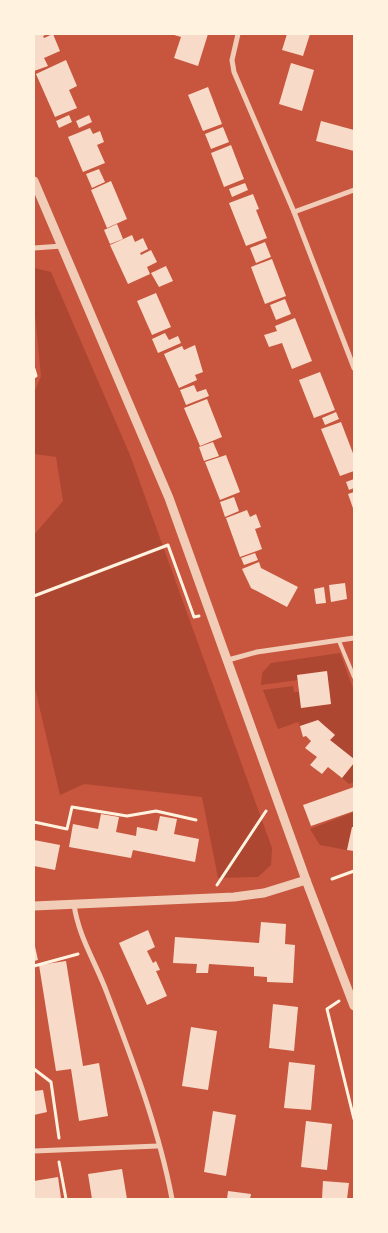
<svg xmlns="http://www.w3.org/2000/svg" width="388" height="1233" viewBox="0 0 388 1233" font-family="Rubik,sans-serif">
<rect width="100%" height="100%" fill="#c8553d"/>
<g fill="#ae4732">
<path d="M34 268 51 272 130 455 272 848 271 865 258 877 218 878 202 797 84 784 60 795 34 684V535L63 501 56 457 34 454V393L41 376 34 305Z"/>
<path d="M340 653 354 691V759L330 740 335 734 318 720 300 726 298 722 278 729 263 690 293 686 294 692H299L302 708 331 704 327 671 297 675 298 680 261 685 262 673 271 663Z"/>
<path d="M354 763V782L349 784 342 778Z"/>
<path d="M354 812V827H352L347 850 320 845 310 829Z"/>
</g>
<g fill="#f7dbc8">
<path d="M34 34H48L43 36 44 38 53 34 60 51 44 58 48 66 34 71Z"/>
<path d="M171 34H208L198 66 174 58 181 37Z"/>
<path d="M287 34H310L303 56 282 50Z"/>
<path d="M66 60 77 86 69 90 77 108 55 117 36 74Z"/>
<path d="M291 63 314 70 302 111 279 104Z"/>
<path d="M208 87 222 124 203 131 188 95Z"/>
<path d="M69 115 72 122 59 128 56 121Z"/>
<path d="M89 115 92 122 79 128 76 121Z"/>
<path d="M321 121 354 130V151L316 141Z"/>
<path d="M223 127 229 142 211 149 205 134Z"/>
<path d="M90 128 93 134 100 131 104 142 97 145 105 163 83 172 68 137Z"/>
<path d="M231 145 244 179 224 187 211 153Z"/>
<path d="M99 169 105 182 92 188 86 174Z"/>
<path d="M111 181 127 219 107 228 91 190Z"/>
<path d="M245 183 248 190 232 197 229 189Z"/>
<path d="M253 194 259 209 256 210 267 238 246 246 229 203Z"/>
<path d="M117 224 123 239 110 244 104 230Z"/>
<path d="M132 235 135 242 143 238 148 249 140 253 141 255 151 250 157 262 147 267 150 274 128 284 110 245Z"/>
<path d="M265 242 271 257 256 263 250 248Z"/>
<path d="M272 259 286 296 265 304 251 267Z"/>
<path d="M166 266 173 281 159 287 151 273Z"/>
<path d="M156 293 171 327 152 335 137 301Z"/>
<path d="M285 299 291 314 276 320 270 305Z"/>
<path d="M295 318 312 361 292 369 282 343 269 347 264 335 277 331 275 326Z"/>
<path d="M165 333 169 340 178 336 181 343 158 353 152 339Z"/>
<path d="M195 345 203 372 195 375 197 380 179 388 164 354 182 346 184 350Z"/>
<path d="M320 372 335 410 314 418 299 380Z"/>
<path d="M194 385 197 392 206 389 209 396 186 405 180 390Z"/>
<path d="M207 399 222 437 200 446 184 408Z"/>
<path d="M336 412 339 419 325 425 322 418Z"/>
<path d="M341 422 354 456V471L340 476 321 429Z"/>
<path d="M213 442 219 456 204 461 199 447Z"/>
<path d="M226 455 240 492 220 500 205 462Z"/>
<path d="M354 479V488L349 490 346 482Z"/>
<path d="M354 492V511L348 494Z"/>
<path d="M234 497 239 511 225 517 220 502Z"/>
<path d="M247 510 250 517 256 514 261 527 255 529 262 549 240 557 226 518Z"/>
<path d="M255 553 258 560 244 565 241 558Z"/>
<path d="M259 562 261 568 298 587 287 607 251 588 242 569Z"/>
<path d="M345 583 347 599 331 602 329 585Z"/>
<path d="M324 587 326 603 316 604 314 589Z"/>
<path d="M327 671 331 704 301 708 297 675Z"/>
<path d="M318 720 335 735 330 740 354 759V763L342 778 328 767 322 774 310 765 317 757 305 748 311 741 306 736 303 737 300 726Z"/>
<path d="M354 787V811L311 826 303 805Z"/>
<path d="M101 814 119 817 116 832 136 836 137 827 157 831 160 816 177 819 174 834 199 839 195 862 133 850 131 858 69 847 73 824 98 829Z"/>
<path d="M352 827H354V851L347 850Z"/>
<path d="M34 840 60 845 55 870 34 866Z"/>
<path d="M261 922 286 924 285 944 295 945 293 983 267 982V977L254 976V967L209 964 208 973H196L197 964 173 963 175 937 259 943Z"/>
<path d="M148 930 155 947 147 951 153 963 156 961 160 970 156 971 167 996 147 1005 119 943Z"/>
<path d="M34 942 38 960 34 961Z"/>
<path d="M66 961 83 1066 99 1063 108 1116 79 1121 71 1069 56 1071 39 965Z"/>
<path d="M273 1004 298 1007 294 1051 269 1048Z"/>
<path d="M191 1027 217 1031 208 1090 182 1086Z"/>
<path d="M289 1062 315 1065 311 1110 284 1108Z"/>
<path d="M43 1090 47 1112 34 1115V1091Z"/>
<path d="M213 1111 236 1115 226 1176 204 1172Z"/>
<path d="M306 1121 332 1124 327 1170 301 1167Z"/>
<path d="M122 1169 127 1199H92L88 1174Z"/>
<path d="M58 1177 61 1198 34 1199V1181Z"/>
<path d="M323 1181 349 1183 347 1199H322Z"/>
<path d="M228 1191 251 1194 250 1199H227Z"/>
</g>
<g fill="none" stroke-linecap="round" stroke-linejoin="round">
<g stroke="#fff3e0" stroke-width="3">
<path d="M34 369 36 376 34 377"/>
<path d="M34 596 168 545 194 617 199 616"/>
<path d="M34 822 67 829 72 807 127 816 156 811 196 820"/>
<path d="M332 879 354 871"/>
<path d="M217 885 266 811"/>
<path d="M34 966 78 954"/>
<path d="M339 1001 327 1009 354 1119"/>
<path d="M34 1069 51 1082 59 1138"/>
<path d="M59 1162 66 1199"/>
</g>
<path stroke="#f1ccb7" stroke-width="4" d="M339 641 354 677"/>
<g stroke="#f1ccb7" stroke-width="5">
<path d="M238 34 232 60 234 72 294 212 354 368"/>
<path d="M294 212 354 190"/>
<path d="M34 248 62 246"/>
<path d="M228 660 257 652 354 638"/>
<path d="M74 904C78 936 96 963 107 993 132 1059 159 1129 172 1199"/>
<path d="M34 1151 158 1146"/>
</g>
<g stroke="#f1ccb7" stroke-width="9">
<path d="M34 181 169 498 306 880 354 1006"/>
<path d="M34 906 234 897 264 893 306 880"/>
</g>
</g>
<rect width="388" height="1233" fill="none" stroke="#fff3e0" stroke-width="70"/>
</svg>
